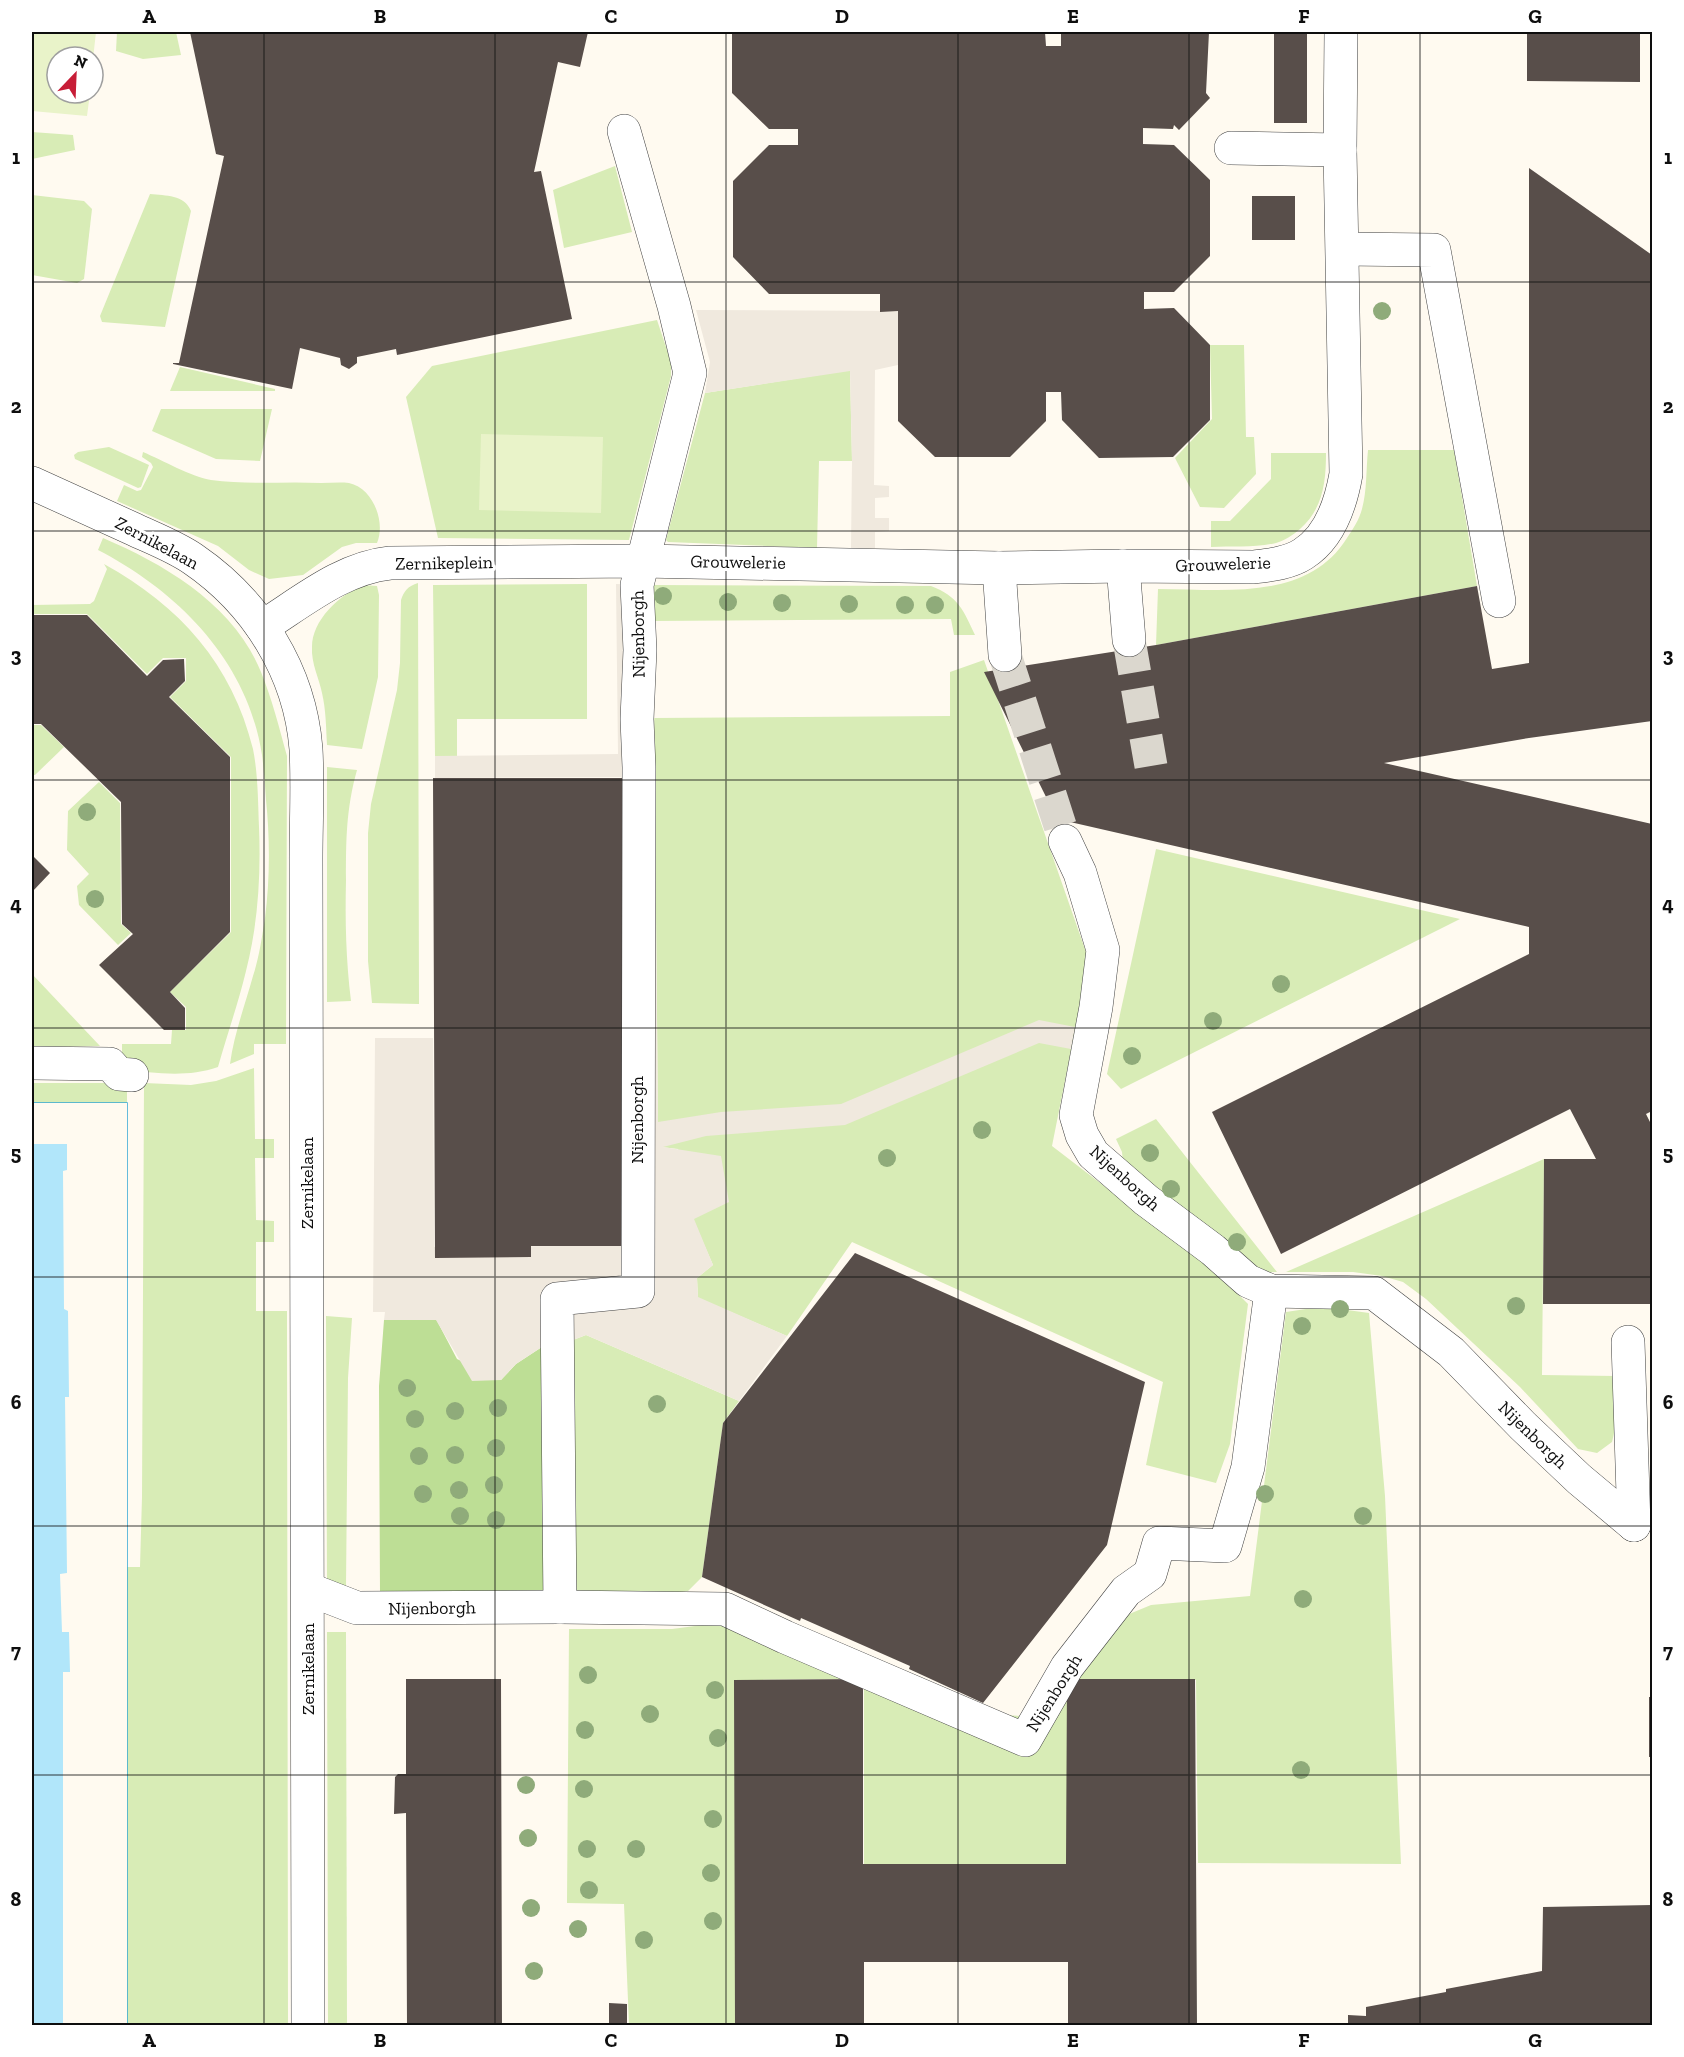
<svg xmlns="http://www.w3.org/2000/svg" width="1684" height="2057" viewBox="0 0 1684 2057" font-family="'Zilla Slab',serif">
<rect width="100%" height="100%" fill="#fffaf0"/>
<g fill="#d8ecb6">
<path d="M117 32H176L181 55 143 59 116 51Z"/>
<path d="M32 132 73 135 75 150 32 159Z"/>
<path d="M615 166 632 232 564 248 553 190Z"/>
<path d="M150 194C166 196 184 194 191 211L165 327 102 322 100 316Z"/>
<path d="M32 195 84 201 92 209 84 279 77 283 32 275Z"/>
<path d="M657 320 671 362V376L629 540 438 538 406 397 432 366Z"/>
<path d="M1210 345H1244L1246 437H1254L1256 474 1224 508 1200 507 1175 458 1212 419Z"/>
<path d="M180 367 275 389V391H170Z"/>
<path d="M850 370 852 461H819L817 548 668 542 666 540 705 393Z"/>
<path d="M161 409H272L260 461 216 459 152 431Z"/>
<path d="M109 447 149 465 141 487 138 488 75 459 74 455 78 452Z"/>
<path d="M1368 450H1454L1477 586 1156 645 1158 589C1223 589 1307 602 1347 538 1353 529 1359 520 1362 509 1367 491 1366 470 1368 450Z"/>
<path d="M143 452C162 460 192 477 211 480 247 485 285 481 321 483 330 483 340 482 349 483 373 488 386 522 377 543H356L342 547 303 575 269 579 249 570 218 546 117 501 124 485 137 491 141 490 153 467 151 463 142 457Z"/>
<path d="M1271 453H1326C1326 482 1323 509 1300 529 1293 535 1284 541 1276 543 1255 548 1232 546 1211 547V521H1230L1271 479Z"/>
<path d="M103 538C166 565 234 605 261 672 272 699 279 727 287 756L286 1044H254V1054L230 1064C234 1034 245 1005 253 976 259 958 262 937 265 918 270 880 270 838 266 800 265 785 264 770 262 755 248 662 179 592 98 550Z"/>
<path d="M104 564C180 606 232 664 253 749 258 774 258 802 259 827 261 875 258 924 246 971 238 1004 227 1035 218 1067 186 1078 155 1073 122 1069V1044H171L172 1030H186V1007L170 992 231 932V757L170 697 186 681V658H163L147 674 87 614H32V605L90 604 94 601 107 569Z"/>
<path d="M418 583 419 1004 372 1003 368 961V833L371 804 397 690 400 663 401 600C404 591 408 586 418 583Z"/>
<path d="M587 584V719H457V756H435L433 585Z"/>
<path d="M362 585 377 586 379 595 378 677 362 749 327 745C326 727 326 710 322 693 319 678 311 663 312 647 312 620 339 596 362 585Z"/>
<path d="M653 585 931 586C958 596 964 611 975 635H954L951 619 653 621Z"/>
<path d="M984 660 1086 952 1087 970 1052 1146 1216 1272 1248 1304 1230 1444 1216 1483 1146 1465 1163 1382 852 1242 787 1336 698 1298 697 1278 713 1265 693 1219 678 1149 661 1147 658 1122 654 718 950 716V672Z"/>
<path d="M32 725H41L64 747 35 775H32Z"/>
<path d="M327 767 357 770C346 809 346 841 346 880 345 921 346 960 351 1001L327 1002Z"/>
<path d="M99 782 120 803 121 924 131 933 118 945 79 905 77 886 89 874 67 850 68 811Z"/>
<path d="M1156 849 1460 919 1121 1089 1107 1074Z"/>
<path d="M32 974 100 1046 32 1047Z"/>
<path d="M254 1068 255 1139H274V1158H255L256 1220 274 1221V1242H256V1311H287L288 2025H127V1567H140L142 1497 144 1083 191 1085 216 1081Z"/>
<path d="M32 1083H122L127 1086V1103H32Z"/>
<path d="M1156 1119 1277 1272H1263L1123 1163 1122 1152 1116 1139Z"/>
<path d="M1544 1159 1542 1375 1616 1376V1425L1612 1442 1597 1453 1578 1449 1520 1387 1426 1299 1403 1282 1382 1276 1353 1272H1286Z"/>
<path d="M1306 1309H1340L1369 1313 1385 1496 1401 1864 1198 1863 1196 1680 1070 1679 1068 1865 864 1864V1688L841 1679 736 1680 735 2025H629L624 1904 567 1903 569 1629H672L718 1623 936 1712 1021 1716 1122 1617 1151 1605 1250 1596 1286 1312Z"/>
<path d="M326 1316 352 1318 348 1378 346 1586H327Z"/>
<path d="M586 1335 739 1401 723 1423 702 1577 688 1591 657 1595 570 1594 573 1340Z"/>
<path d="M327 1632H346L347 2025H328Z"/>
</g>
<path fill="#bdde95" d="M436 1319 457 1359 501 1380 516 1364 548 1343V1594L380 1593 379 1386 384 1320Z"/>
<g fill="#e9f3c9">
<path d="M32 32H96L93 59V57H57V93H90L87 116 32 111Z"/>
<path d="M481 434 603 437 601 513 479 510Z"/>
</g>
<g fill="#f0e9de">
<path d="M696 310 898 311V365L875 370 874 485 889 486V497L875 498V518H889V531L875 532V548H851L852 461 850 371 705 393 710 362Z"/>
<path d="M616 584 653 585 658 1122 721 1112 841 1104 1039 1020 1075 1027 1071 1049 1039 1043 845 1125 706 1136 663 1147 721 1156 729 1202 694 1219 713 1265 697 1278 698 1297 787 1336 739 1401 586 1335 573 1340 548 1343 516 1364 501 1380 472 1381 436 1320H384L385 1312H373L375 1038H433L434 1247 566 1246 623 1123 621 777 435 778V756L618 754Z"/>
</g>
<rect fill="#b1e6fa" stroke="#33a6d5" stroke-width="1.5" x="32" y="1103" width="95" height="922"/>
<path fill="#fffaf0" d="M32 1103H127V2025H63V1672H70L69 1632H62L60 1574 67 1573 65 1397H69L68 1311 64 1309 63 1171 67 1170V1144H32Z"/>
<g fill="#584e4a">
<path d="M190 32H588L580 67 558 62 534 172 541 171 572 319 397 355 396 349 357 357V363L349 369 341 365 340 358 300 348 292 389 173 364V363H179L224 156 216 154Z"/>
<path d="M732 32H1045L1046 46H1061V32H1209L1206 93 1210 98 1179 130 1174 125 1173 129 1143 128V144L1174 145 1210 180V256L1174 292H1144V309L1174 308 1210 345V420L1173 457 1099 458 1062 420 1061 392H1046V421L1010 457H935L898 421V311L880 312V294H769L733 257V181L769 145H798V129H769L732 93Z"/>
<rect x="1274" y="32" width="33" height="91"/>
<path d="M1527 32H1640V82L1527 81Z"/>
<path d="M1529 168 1652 255V721L1529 738 1384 763 1652 824V1111L1646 1114 1652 1126V1304H1543L1544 1159H1596L1570 1109 1281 1254 1212 1112 1529 954V927L1057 819 984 672 1156 645 1477 586 1492 669 1529 663Z"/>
<rect x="1252" y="196" width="43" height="44"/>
<path d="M32 615H87L147 676 163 660 184 659 185 681 169 697 230 757V932L170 992 185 1008V1030H164L99 965 133 934 122 924 121 802 41 724H32Z"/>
<path d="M433 778H623V1246H531V1257L435 1258Z"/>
<path d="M32 855 50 873 32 892Z"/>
<path d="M855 1253 1145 1382 1107 1545 983 1703 909 1669 910 1666 801 1618 800 1621 702 1577 723 1423Z"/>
<path d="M406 1679H501L502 2026H407L406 1813 394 1814 395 1777 398 1774H406Z"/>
<path d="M863 1679V1864H1066L1067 1679H1195L1197 2026H1068V1962H864V2026H735L734 1680Z"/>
<rect x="1649" y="1697" width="3" height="60"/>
<path d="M1652 1905V2026H1348V2015L1366 2016V2007L1446 1992V1989L1542 1971 1543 1907Z"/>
<path d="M609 2003 627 2004V2026H609Z"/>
</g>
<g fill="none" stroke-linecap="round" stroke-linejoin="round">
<g stroke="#dbd7ce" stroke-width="33" stroke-dasharray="33 16" stroke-linecap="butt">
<path d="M1129 640 1151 766"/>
<path d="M1005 655 1065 841"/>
</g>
<defs>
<g id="minor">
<path d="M1231 148 1340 150"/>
<path d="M1344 249 1434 250 1499 601"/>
<path d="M32 483C65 498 98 513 131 528 152 538 174 546 193 559 256 602 300 671 306 749 308 785 306 822 306 859L308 2026"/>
<path d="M1123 566 1129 640"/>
<path d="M999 568 1005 655"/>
<path d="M262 627C302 602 342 568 390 563L642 561 999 568 1123 566 1254 567C1270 565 1289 563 1303 554 1330 537 1341 503 1346 474L1340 150 1341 32"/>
<path d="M1065 841 1080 873 1103 950 1096 1007 1076 1115 1082 1135 1093 1154 1146 1200 1213 1250 1248 1281 1271 1291 1374 1293 1451 1352 1523 1426 1579 1479 1634 1525"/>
<path d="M32 1063 110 1064 119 1074 132 1075"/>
<path d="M1628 1342 1634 1525"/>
<path d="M308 1589 357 1608 560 1607 725 1609 785 1637 1025 1740 1067 1667 1126 1591 1150 1574 1159 1543 1225 1546 1248 1467 1271 1291"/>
<path d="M560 1607 557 1299 638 1291 639 767 637 719 640 650 637 585 690 373 674 306 624 131"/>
</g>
</defs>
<use href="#minor" stroke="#414141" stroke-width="34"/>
<use href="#minor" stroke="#fff" stroke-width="33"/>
</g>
<g fill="#8fab7a">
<circle cx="1382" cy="311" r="9"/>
<circle cx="663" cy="596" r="9"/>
<circle cx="728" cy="602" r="9"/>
<circle cx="782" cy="603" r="9"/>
<circle cx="849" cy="604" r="9"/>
<circle cx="905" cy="605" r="9"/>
<circle cx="935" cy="605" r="9"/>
<circle cx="87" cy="812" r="9"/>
<circle cx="95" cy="899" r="9"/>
<circle cx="1281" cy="984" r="9"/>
<circle cx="1213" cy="1021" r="9"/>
<circle cx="1132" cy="1056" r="9"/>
<circle cx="982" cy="1130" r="9"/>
<circle cx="1150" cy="1153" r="9"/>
<circle cx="887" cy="1158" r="9"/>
<circle cx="1171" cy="1189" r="9"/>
<circle cx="1237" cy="1242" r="9"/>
<circle cx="1516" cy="1306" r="9"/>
<circle cx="1340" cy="1309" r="9"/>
<circle cx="1302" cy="1326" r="9"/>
<circle cx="407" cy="1388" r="9"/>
<circle cx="657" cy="1404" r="9"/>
<circle cx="498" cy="1408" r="9"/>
<circle cx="455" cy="1411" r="9"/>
<circle cx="415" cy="1419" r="9"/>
<circle cx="496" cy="1448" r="9"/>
<circle cx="455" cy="1455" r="9"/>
<circle cx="419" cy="1456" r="9"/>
<circle cx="494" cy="1485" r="9"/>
<circle cx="459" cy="1490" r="9"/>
<circle cx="423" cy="1494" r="9"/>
<circle cx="1265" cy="1494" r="9"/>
<circle cx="460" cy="1516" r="9"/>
<circle cx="1363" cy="1516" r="9"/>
<circle cx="496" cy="1520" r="9"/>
<circle cx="1303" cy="1599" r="9"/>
<circle cx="588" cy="1675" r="9"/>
<circle cx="715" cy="1690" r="9"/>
<circle cx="650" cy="1714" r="9"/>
<circle cx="585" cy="1730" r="9"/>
<circle cx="718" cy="1738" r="9"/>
<circle cx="1301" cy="1770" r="9"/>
<circle cx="526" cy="1785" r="9"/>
<circle cx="584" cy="1789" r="9"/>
<circle cx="713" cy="1819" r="9"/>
<circle cx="528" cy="1838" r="9"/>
<circle cx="587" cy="1849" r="9"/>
<circle cx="636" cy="1849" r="9"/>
<circle cx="711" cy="1873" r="9"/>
<circle cx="589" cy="1890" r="9"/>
<circle cx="531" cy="1908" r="9"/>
<circle cx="713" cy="1921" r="9"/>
<circle cx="578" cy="1929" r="9"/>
<circle cx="644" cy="1940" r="9"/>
<circle cx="534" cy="1971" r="9"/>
</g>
<path fill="none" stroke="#0e0e0e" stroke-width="1.5" stroke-opacity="0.55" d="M264 32V2026M495 32V2026M726 32V2026M958 32V2026M1189 32V2026M1420 32V2026M32 282H1652M32 531H1652M32 780H1652M32 1028H1652M32 1277H1652M32 1526H1652M32 1775H1652"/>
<g text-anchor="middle" stroke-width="6" stroke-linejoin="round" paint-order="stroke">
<g font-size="18" fill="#0e0e0e" stroke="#fff">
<text transform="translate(157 543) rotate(28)" y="6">Zernikelaan</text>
<text transform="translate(738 562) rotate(1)" y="6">Grouwelerie</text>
<text transform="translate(444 563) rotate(-1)" y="6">Zernikeplein</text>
<text transform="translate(1223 564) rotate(-2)" y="6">Grouwelerie</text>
<text transform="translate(638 634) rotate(-91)" y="6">Nijenborgh</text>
<text transform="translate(637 1120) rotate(-90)" y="6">Nijenborgh</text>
<text transform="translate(1125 1178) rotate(42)" y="6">Nijenborgh</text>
<text transform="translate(307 1183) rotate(-90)" y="6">Zernikelaan</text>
<text transform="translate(1533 1435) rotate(44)" y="6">Nijenborgh</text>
<text transform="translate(432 1608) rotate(-1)" y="6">Nijenborgh</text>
<text transform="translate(308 1669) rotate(-90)" y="6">Zernikelaan</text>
<text transform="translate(1054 1693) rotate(-58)" y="6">Nijenborgh</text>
</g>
</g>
<rect width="1684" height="2057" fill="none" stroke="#ffffff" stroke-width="66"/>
<g transform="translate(75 75) rotate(23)"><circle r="28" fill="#ffffff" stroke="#9f9f9f" stroke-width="1.5"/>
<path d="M0-4.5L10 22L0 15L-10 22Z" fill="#c71d37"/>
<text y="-9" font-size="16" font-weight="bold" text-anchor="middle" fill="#0e0e0e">N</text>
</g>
<rect x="33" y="33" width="1618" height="1991" fill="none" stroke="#0e0e0e" stroke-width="2"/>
<g font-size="20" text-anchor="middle" font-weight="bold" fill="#0e0e0e">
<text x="149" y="23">A</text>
<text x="380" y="23">B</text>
<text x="611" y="23">C</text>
<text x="842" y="23">D</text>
<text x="1073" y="23">E</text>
<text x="1304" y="23">F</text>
<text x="1535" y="23">G</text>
<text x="16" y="164">1</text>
<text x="1668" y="164">1</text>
<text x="16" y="413">2</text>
<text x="1668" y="413">2</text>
<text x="16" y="662">3</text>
<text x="1668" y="662">3</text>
<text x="16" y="911">4</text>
<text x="1668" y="911">4</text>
<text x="16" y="1160">5</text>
<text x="1668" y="1160">5</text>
<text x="16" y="1409">6</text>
<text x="1668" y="1409">6</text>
<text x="16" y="1658">7</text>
<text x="1668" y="1658">7</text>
<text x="16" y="1906">8</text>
<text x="1668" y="1906">8</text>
<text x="149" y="2047">A</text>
<text x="380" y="2047">B</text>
<text x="611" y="2047">C</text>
<text x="842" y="2047">D</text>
<text x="1073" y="2047">E</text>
<text x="1304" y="2047">F</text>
<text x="1535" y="2047">G</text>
</g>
</svg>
